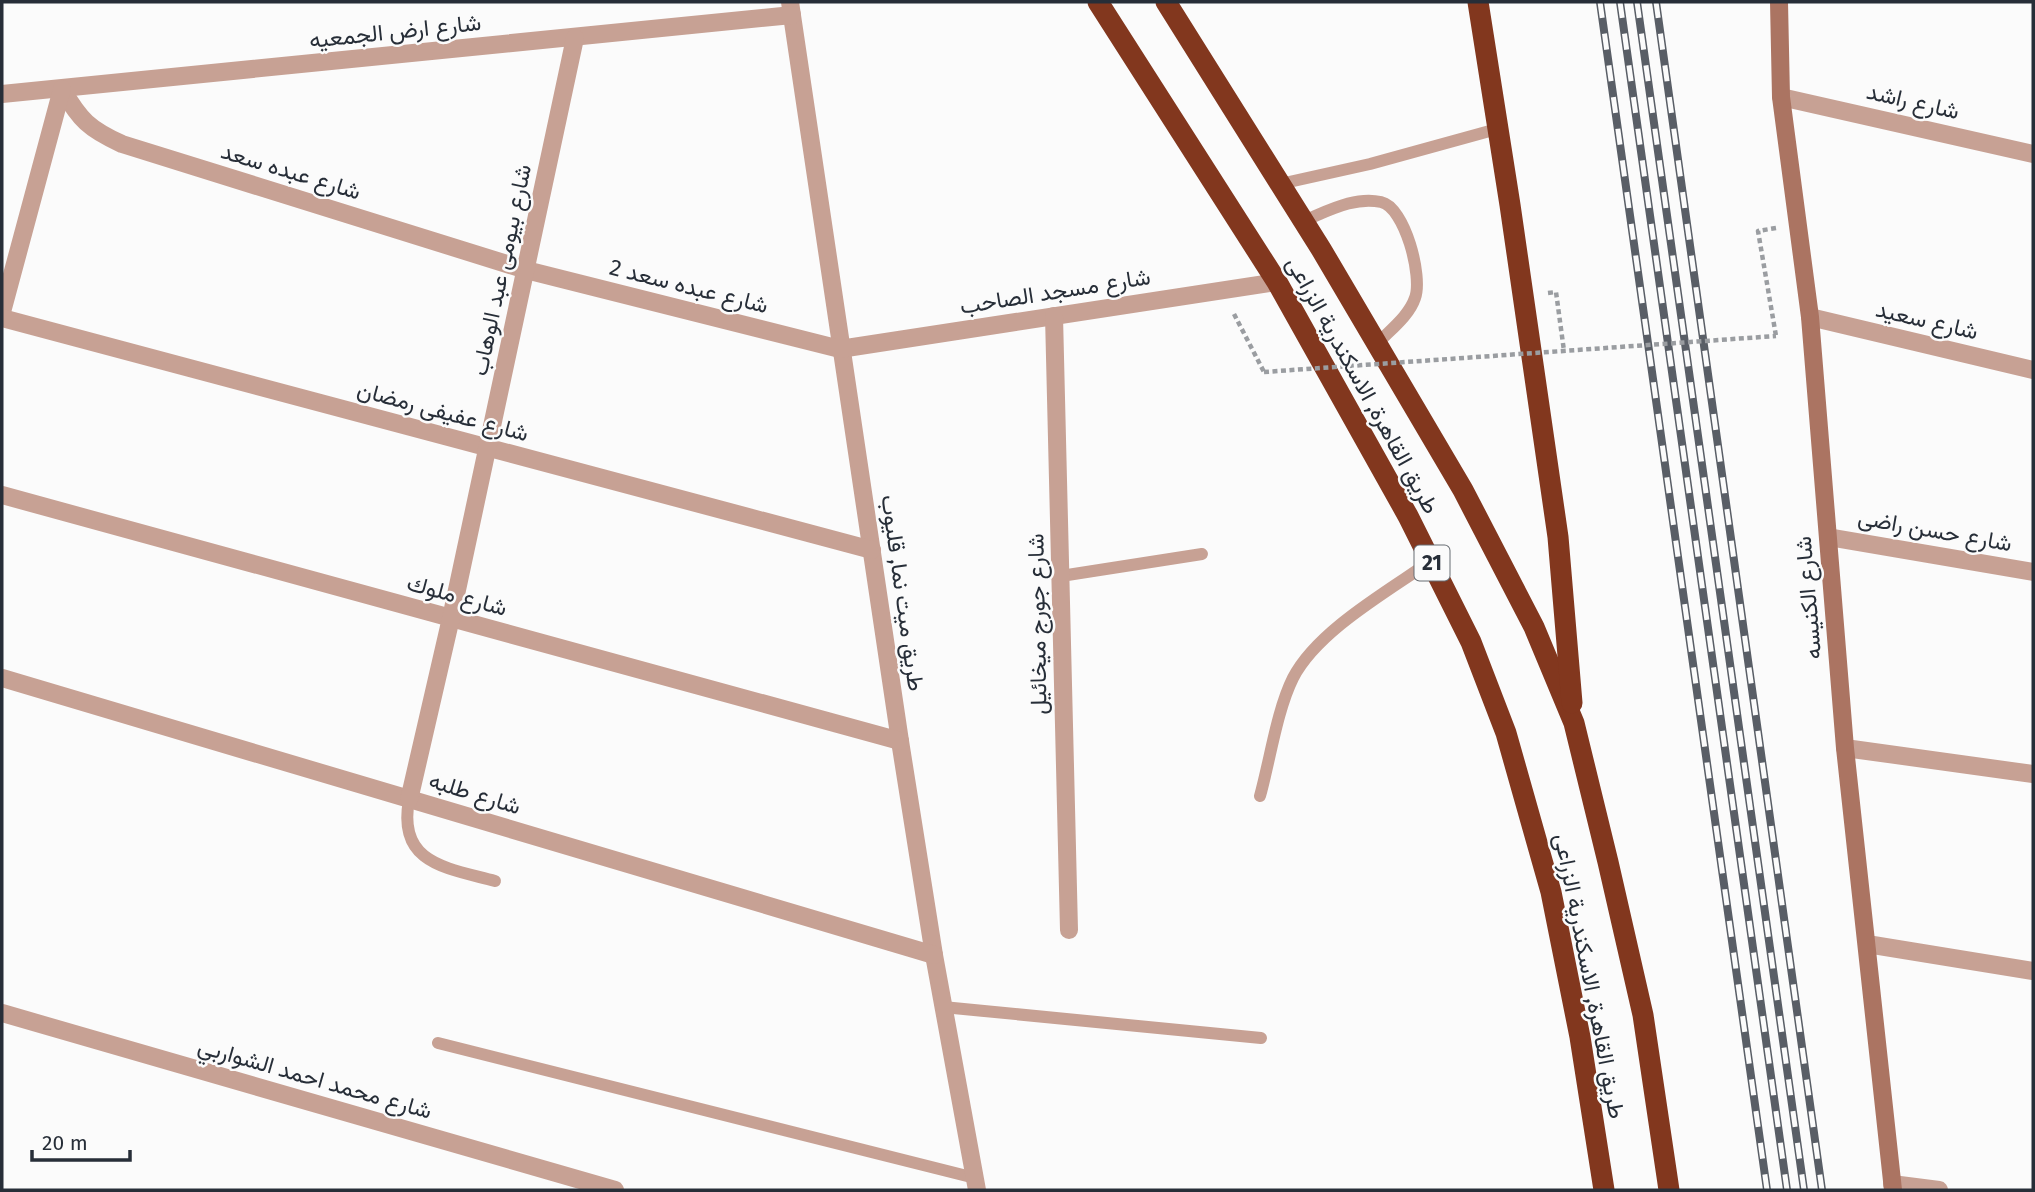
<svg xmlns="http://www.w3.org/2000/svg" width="2035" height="1192" viewBox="0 0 2035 1192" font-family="'Fira Sans',Vazirmatn,sans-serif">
<rect width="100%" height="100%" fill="#fbfbfb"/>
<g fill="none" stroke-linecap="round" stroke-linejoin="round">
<g stroke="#9a9da1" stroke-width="4.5" stroke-dasharray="5 3.5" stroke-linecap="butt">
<path d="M1776 228 1758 231 1776 336"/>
<path d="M1548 293 1556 292 1564 351"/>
<path d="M1234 314 1264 372"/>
</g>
<g stroke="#c7a194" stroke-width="12">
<path d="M1280 184 1370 164 1497 129"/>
<path d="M1303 221C1328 211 1355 196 1381 202 1405 207 1423 277 1415 298 1409 316 1390 330 1377 344"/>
<path d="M1061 576 1202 554"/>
<path d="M1260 796C1270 760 1277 710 1293 678 1317 631 1388 591 1431 561"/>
<path d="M409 800C397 864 447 868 495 881"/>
<path d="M943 1007 1261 1038"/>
<path d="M438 1043 975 1178"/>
</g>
<g stroke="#c7a194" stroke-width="18">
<path d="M790 2 900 741 934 955 977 1190"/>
<path d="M62 89C80 120 89 129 122 144L526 270 840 349 1277 282"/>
<path d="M2 94 792 15"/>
<path d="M1781 97 2033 154"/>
<path d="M2 312 62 89"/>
<path d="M1054 316 1069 930"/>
<path d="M1810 317 2033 370"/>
<path d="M2 318 872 550"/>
<path d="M2 495 900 741"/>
<path d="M1828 537 2033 572"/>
<path d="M2 678 934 955"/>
<path d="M1845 748 2033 774"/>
<path d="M409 800 451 618 575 38"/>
<path d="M1867 944 2033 971"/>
<path d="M2 1013 615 1190"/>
<path d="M1892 1184 1939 1190"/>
</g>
<path stroke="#ab7462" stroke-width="18" d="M1779 2 1781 97 1810 317 1845 748 1893 1190"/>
<g stroke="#82371e" stroke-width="21">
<path d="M1098 2 1277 282 1408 516 1471 642 1506 733 1551 892 1580 1037 1604 1190"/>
<path d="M1166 2 1321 249 1377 344 1463 490 1534 627 1574 723 1608 862 1643 1015 1669 1190"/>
<path d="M1478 2 1510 205 1558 537 1572 703"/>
</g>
<defs>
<g id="rail">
<path d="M1600 2 1767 1190"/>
<path d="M1620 2 1787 1190"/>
<path d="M1637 2 1804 1190"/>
<path d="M1656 2 1822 1190"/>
</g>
</defs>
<use href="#rail" stroke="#595e66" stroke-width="8"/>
<use href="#rail" stroke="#fbfbfb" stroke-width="5" stroke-dasharray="16" stroke-linecap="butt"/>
<path stroke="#9a9da1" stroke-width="4.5" stroke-dasharray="5 3.5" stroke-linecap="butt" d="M1264 372 1776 336"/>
</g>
<g text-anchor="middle" stroke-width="5" stroke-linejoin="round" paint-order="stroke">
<rect fill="#fbfbfb" stroke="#676c72" stroke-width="2" x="1414.5" y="545.5" width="35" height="35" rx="5"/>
<g font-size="21" font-weight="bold" fill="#272e38">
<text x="1432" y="570">21</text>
</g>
<g font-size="23" fill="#272e38" stroke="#fbfbfb">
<text transform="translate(395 31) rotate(-6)" y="8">شارع ارض الجمعيه</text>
<text transform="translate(1913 101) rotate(13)" y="8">شارع راشد</text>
<text transform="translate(291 171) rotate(17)" y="8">شارع عبده سعد</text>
<text transform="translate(501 270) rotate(-78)" y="8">شارع بيومى عبد الوهاب</text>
<text transform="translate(689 286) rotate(14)" y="8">شارع عبده سعد 2</text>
<text transform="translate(1055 291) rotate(-9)" y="8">شارع مسجد الصاحب</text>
<text transform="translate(1927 320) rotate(13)" y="8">شارع سعيد</text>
<text transform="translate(1363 385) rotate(61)" y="8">طريق القاهرة, الاسكندرية الزراعى</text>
<text transform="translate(443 411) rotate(15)" y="8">شارع عفيفى رمضان</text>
<text transform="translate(1935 530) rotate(10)" y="8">شارع حسن راضى</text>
<text transform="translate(903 593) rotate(82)" y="8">طريق ميت نما, قليوب</text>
<text transform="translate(457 595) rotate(15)" y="8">شارع ملوك</text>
<text transform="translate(1808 598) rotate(-95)" y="8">شارع الكنيسه</text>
<text transform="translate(1037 624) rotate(-91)" y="8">شارع جورج ميخائيل</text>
<text transform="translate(475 793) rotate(17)" y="8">شارع طلبه</text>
<text transform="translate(1590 976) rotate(79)" y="8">طريق القاهرة, الاسكندرية الزراعى</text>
<text transform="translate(315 1078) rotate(16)" y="8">شارع محمد احمد الشواربي</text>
</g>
</g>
<rect width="2035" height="1192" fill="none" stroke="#272e38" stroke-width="7"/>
<path d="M32 1150v10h98v-10" fill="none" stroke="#272e38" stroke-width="3.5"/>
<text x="42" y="1150" font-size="21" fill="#272e38" stroke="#fbfbfb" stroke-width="5" paint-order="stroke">20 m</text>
</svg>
